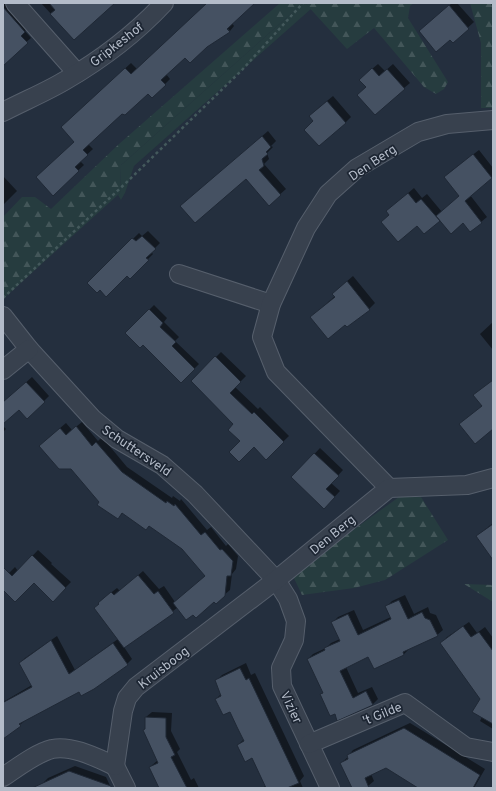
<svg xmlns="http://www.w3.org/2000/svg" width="496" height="791" viewBox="0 0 496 791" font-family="Overpass,sans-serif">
<defs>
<pattern id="forest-firs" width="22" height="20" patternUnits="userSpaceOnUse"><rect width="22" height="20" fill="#263c3f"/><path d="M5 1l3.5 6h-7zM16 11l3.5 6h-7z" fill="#435659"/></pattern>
</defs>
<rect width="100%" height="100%" fill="#242f3e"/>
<path fill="#263c3f" d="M303 3H305L311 9 134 166 125 193 121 200 118 195 120 193 121 165Z"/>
<g fill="url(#forest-firs)">
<path d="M280 3H303L121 165 120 193 4 298 3 217 22 197H35L51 209 119 144Z"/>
<path d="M305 3H414L410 6 408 18 448 82 444 89 436 94 424 87 374 28 347 49Z"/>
<path d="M470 3H493V108H481V43Z"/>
<path d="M399 497H421L448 540 385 580 354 588 302 595 292 574Z"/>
<path d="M464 584 493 585V602Z"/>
</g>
<g fill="#0007">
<path d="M3 3H8L29 26 25 31 31 38 3 61Z"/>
<path d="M41 3H113L74 39Z"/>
<path d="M208 3H253L232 23 234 26 230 31 224 24 166 74 170 79 165 84 148 93 122 113 88 144 93 149 80 161 84 165 53 194 75 142 67 122 131 63 137 69Z"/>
<path d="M452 3H457L474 22 453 41 426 26Z"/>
<path d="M378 64 385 71 393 64 410 83 404 88 367 87 366 74Z"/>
<path d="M333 96 351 117 345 123 315 121 316 110Z"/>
<path d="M268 131 276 141 271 146 273 147 267 153 269 159 264 164 286 189 269 204 246 177 187 201Z"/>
<path d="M479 150 493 168V176L470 195 487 217 470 231 463 222 440 220 424 233 417 224 390 214 393 206 414 188 422 198 427 194 442 212 460 196 450 172Z"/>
<path d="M3 176 17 191 3 205Z"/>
<path d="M148 231 160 243 151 252 153 254 130 277 127 275 100 289 88 283 139 233 142 236Z"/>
<path d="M353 276 375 303 369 309 347 326 345 323 317 312 335 296 339 288Z"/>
<path d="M154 305 167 318 164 322 179 337 175 341 199 364 181 382 143 343 126 333Z"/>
<path d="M493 322V350L480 334Z"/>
<path d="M221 352 246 376 235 387 258 409 260 407 289 436 266 458 254 446 241 441 235 424 192 381Z"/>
<path d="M32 377 49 396 27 418 19 408 3 423V403Z"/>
<path d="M82 422 98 441 102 437 127 467 172 498 173 496 180 501 181 499 207 530 211 527 226 546 228 544 238 556 236 569 232 574 230 590 224 595 193 613 177 608 124 647 132 659 127 664 26 720 3 738V702L32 685 20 663 25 658 57 636 75 670 118 639 100 604 104 598 117 588 120 591 143 571 159 589 164 586 175 602 206 576 183 548 150 525 146 529 123 513 117 518 100 502 72 468 46 440 66 423 72 430Z"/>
<path d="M3 426 6 429 3 432Z"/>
<path d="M320 448 343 470 331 483 340 491 324 508 293 477Z"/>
<path d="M493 523V558L477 536Z"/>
<path d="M38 550 52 563 51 564 71 582 53 600 34 581 3 589V579L15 567 18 571Z"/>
<path d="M405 595 414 614 428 607 430 613 436 615 443 630 437 635 410 648 404 654 369 656 346 667 358 693 372 687 378 699 372 705 336 712 321 695 323 692 308 659 313 654 326 648 331 643 340 639 332 623 338 617 354 610 363 630 391 617 386 607 392 601Z"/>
<path d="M469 622 477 633 485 627 493 638V729L480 721 482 717V699L442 643 447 637Z"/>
<path d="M246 663 251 675 255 673 304 776 300 781 303 788H263L266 785 253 757 238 745 244 739 231 711 216 699 221 694 216 681 222 675Z"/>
<path d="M152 712 172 713 171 731 180 749 177 752 191 780 194 778 199 788H160L150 767 158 760 144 730 146 728V717Z"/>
<path d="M410 723 485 769 474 788H420L386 767 371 774 374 781 368 786 365 788H353L341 763 348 757V756L353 750Z"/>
<path d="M75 766 106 777 111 788H38L48 778Z"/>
</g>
<g fill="#455162" stroke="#1f2835">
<path d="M49 3H115L74 40 50 14 55 10Z"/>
<path d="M207 3H255L227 29 230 32 207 47 190 63 185 58 161 80 166 85 152 98 148 94 125 115 122 114 83 150 88 155 75 167 79 171 53 196 36 177 74 142 61 127 125 68 131 74Z"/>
<path d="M449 5 469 29 453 43 450 40 436 52 419 31Z"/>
<path d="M3 7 25 32 21 36 28 43 3 66Z"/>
<path d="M372 68 379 76 387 69 405 89 375 115 357 95 366 87 359 80Z"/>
<path d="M327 101 346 123 319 146 304 130 313 121 309 116Z"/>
<path d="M262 136 271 147 266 152 268 154 262 159 264 166 259 170 281 195 269 206 246 179 195 223 180 206Z"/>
<path d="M473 154 492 178 465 201 482 223 470 232 463 223 451 234 436 216 459 196 444 177Z"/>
<path d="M408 193 416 203 421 199 440 221 424 234 417 226 398 242 381 222 389 215 386 211Z"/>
<path d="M142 236 156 249 146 258 149 260 130 279 127 276 106 297 100 290 97 293 87 283 132 238 136 241Z"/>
<path d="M347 281 370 310 347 327 345 325 328 339 310 317 335 297 332 294Z"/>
<path d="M149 309 163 323 160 327 176 342 172 346 195 369 181 383 143 345 140 348 125 333Z"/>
<path d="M215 356 241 382 230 393 252 414 254 412 284 442 266 460 254 447 239 462 229 452 240 441 228 430 233 424 191 381Z"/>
<path d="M493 380V429L475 444 459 424 482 406 473 395Z"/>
<path d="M26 382 45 402 27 419 19 410 3 424V402Z"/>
<path d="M76 426 92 446 96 442 122 472 166 503 167 501 174 506 175 504 201 535 205 532 220 550 222 549 233 561 231 576H227L225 596 216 604 214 602 196 618 193 615 186 620 173 603 205 576 182 549 149 526 146 530 122 513 118 519 97 505 99 502 71 469H59L39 446 60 428 66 435Z"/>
<path d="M314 453 339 476 326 489 335 497 324 509 291 477Z"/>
<path d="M493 524V560L476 536Z"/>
<path d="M32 555 66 588 53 602 34 583 15 602 3 590V567L12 576Z"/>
<path d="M138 575 154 594 158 591 174 613 124 648 94 608 99 604 98 603 111 592 114 595Z"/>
<path d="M399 600 408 619 422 612 425 618 430 620 438 636 403 652 404 655 374 669 368 657 340 671 353 698 366 691 373 705 337 721 335 714 330 716 320 694 323 693 307 659 325 650 324 648 340 641 331 622 348 614 358 635 391 619 385 606Z"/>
<path d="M463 626 471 637 479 632 493 651V724L472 712 480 699 440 643Z"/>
<path d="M51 640 69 674 113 643 128 665 94 689 81 696 79 692 19 724 21 726 3 739V701L4 702 32 687 19 663Z"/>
<path d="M240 668 246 680 249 678 299 783 287 788H266L252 758 245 762 237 745 244 741 237 727 230 712 223 715 215 699 221 696 215 680Z"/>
<path d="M145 717 166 718V737L175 755 171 757 187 788H159L149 767 158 763 143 730 145 729Z"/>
<path d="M404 728 480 775 473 788H418L386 768 365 778 369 788H352L340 763 348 759 347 755Z"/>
<path d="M69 771 111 786V788H32Z"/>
</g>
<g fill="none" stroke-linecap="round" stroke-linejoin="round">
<defs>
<g id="minor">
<path d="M15 3 77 73"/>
<path d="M3 112C24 101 46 92 66 80 102 59 136 33 164 3"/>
<path d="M179 274 271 304"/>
<path d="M3 316 29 349 93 419 117 439 162 465 195 494 276 580 288 599 296 621 294 640 281 668 282 686 330 788"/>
<path d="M3 370 29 349"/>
<path d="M389 488 276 372 262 337 271 304 306 228 328 194 357 168 418 132 447 124 493 120"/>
<path d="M309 744 405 703 466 747 493 752"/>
<path d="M115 766 126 788"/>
<path d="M3 777C17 768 36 753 52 749 73 745 97 758 115 766L123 711 127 698 136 687 276 580 389 488 467 485 493 478"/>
</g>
</defs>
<use href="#minor" stroke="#565f6c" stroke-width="20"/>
<path stroke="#44595c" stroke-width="2.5" stroke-dasharray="3 3" stroke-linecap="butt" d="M3 298 129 180 242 70 303 3"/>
<use href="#minor" stroke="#38414e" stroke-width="18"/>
</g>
<g text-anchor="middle" stroke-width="3.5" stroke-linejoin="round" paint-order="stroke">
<g font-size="13" fill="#b4bcc9" stroke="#1d2633">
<text transform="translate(116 44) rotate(-38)" y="5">Gripkeshof</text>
<text transform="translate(372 162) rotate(-34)" y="5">Den Berg</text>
<text transform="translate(137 450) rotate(34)" y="5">Schuttersveld</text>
<text transform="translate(332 534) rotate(-39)" y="5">Den Berg</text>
<text transform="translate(163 667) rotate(-38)" y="5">Kruisboog</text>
<text transform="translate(292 707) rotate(65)" y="5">Vizier</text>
<text transform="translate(382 713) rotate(-22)" y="5">'t Gilde</text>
</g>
</g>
<rect width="496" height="791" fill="none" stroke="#b4bcc9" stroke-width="8"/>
</svg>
